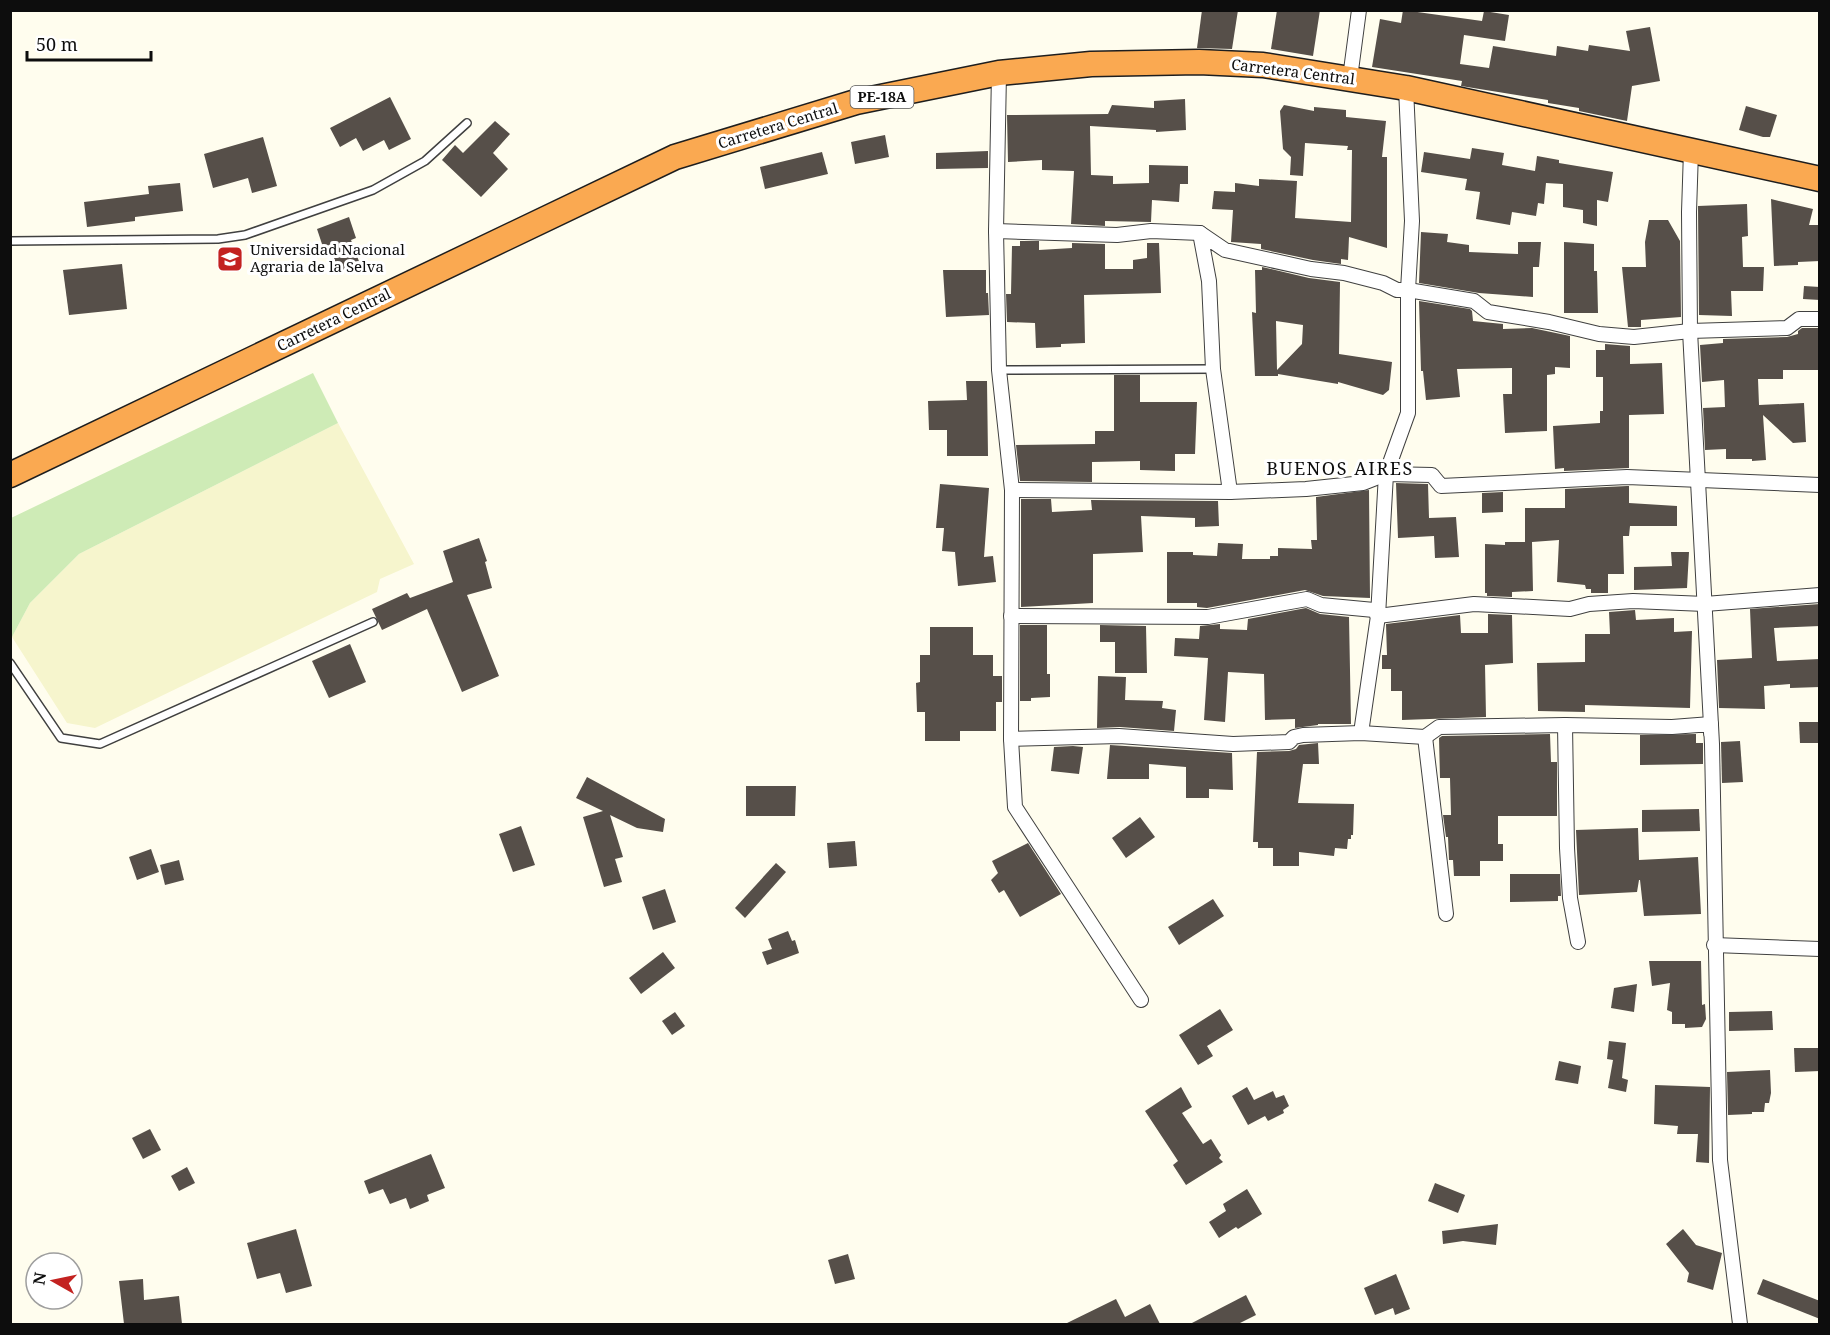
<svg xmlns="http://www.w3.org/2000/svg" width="1830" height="1335" viewBox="0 0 1830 1335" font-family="'Noto Serif',serif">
<rect width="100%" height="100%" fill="#fffdee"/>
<path fill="#f6f5cd" d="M338 423 414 564 380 579 377 592 95 728 67 723 12 637 30 603 79 554Z"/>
<path fill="#ceebb6" d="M313 373 338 423 79 554 30 603 12 637 10 634 11 518Z"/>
<g fill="#564f49" fill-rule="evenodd">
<path d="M1202 10H1238L1232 49 1197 48Z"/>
<path d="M1277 10H1320L1313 56 1271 49Z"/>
<path d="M1403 10 1482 21 1484 11 1509 15 1505 41 1464 35 1460 64 1489 68 1493 46 1556 56 1557 46 1588 51 1589 45 1630 51 1626 31 1650 27 1660 81 1632 86 1627 121 1579 111V108L1548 103V100L1461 86 1462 81 1372 67 1380 19 1401 23Z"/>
<path d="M390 97 411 139 389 150 384 140 363 151 356 138 340 147 330 128Z"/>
<path d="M1185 99 1186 130 1156 132V130L1090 126 1091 175 1113 176V184L1149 183V165L1188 166V184H1180L1179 202 1152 200 1151 222 1105 221V226L1071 224 1074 171 1042 170V160L1008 162 1007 115 1108 114 1112 105 1154 108V101Z"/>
<path d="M1284 105 1314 111V107L1346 110V117L1386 121 1382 157H1387V248L1349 237 1348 260 1341 259V264L1313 260 1261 249V244L1231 242 1233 210 1212 209 1214 191 1235 192V183L1259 186V179L1297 181 1295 218 1351 222 1352 150H1347L1348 146 1305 143 1303 176 1290 175 1291 157 1283 149 1280 111Z"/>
<path d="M1746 106 1777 115 1770 137H1763L1739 130Z"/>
<path d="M495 121 510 134 493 153 508 169 481 197 442 160 455 145 463 153Z"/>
<path d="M885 135 889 157 855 164 851 142Z"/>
<path d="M263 137 277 186 252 193 248 178 213 188 204 154Z"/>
<path d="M1472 148 1504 153 1502 165 1535 171 1537 156 1559 160V163L1613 172 1608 202 1597 200V226L1583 223V210L1563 207V184L1546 183 1544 204 1538 203 1536 216 1512 212 1510 225 1476 219 1480 192 1465 190 1467 179 1421 172 1424 152 1470 159Z"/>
<path d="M988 151V168L936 169V153Z"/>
<path d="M822 152 828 174 765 189 760 167Z"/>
<path d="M180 183 183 211 135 217V221L87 227 84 202 149 194 148 186Z"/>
<path d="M1771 199 1813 209 1809 225H1820V261L1798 262V265L1774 266Z"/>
<path d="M1747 204 1748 236 1742 237 1743 267H1764L1763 291H1731L1732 316 1699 315 1698 206Z"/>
<path d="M349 217 356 238 351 240 360 264 339 272 330 247 324 250 317 229Z"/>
<path d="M1649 220H1668L1680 241 1681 317 1641 320V327H1628L1622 267H1646L1645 242Z"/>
<path d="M1421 232 1448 234 1447 242 1469 245V252L1518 254V242H1541L1539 267H1533V297L1479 293 1419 283Z"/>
<path d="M1020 241H1039V250L1072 248V243L1105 244V269H1133V260L1147 258V243H1159L1161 293 1084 295 1085 343 1061 344V347L1036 348 1035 323 1007 322 1006 294H1011L1012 246H1020Z"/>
<path d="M1564 242 1594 244V271H1597L1598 313H1564Z"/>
<path d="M122 264 127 309 69 315 63 270Z"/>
<path d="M1262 267 1309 278 1340 282 1339 354 1392 362 1389 390 1383 395 1338 382V384L1278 374V376H1255L1252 312 1256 313 1255 270H1262ZM1276 321 1303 325 1302 344 1277 370Z"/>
<path d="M943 270H986V293H988L989 315 946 317Z"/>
<path d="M1804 286 1820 287V300L1803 299Z"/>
<path d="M1419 301 1470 309 1472 311 1473 321 1503 324V329L1532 328 1570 336V368L1555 367V374L1547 375V431L1505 433 1503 394H1512V368L1457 369 1460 397 1426 400 1423 371H1421Z"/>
<path d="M1802 328H1820V370H1783V379H1758L1759 405 1804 403 1806 442 1793 443 1763 415 1766 460 1752 461V459H1726V449L1705 450 1703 408 1725 407 1724 380 1702 382 1700 345 1723 343V339L1787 337 1798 334V331Z"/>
<path d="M1605 344 1630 346V364L1662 363 1664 414 1629 415V468L1564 471V468L1555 469 1553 426 1600 423V411H1603V377H1596V350H1605Z"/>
<path d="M1114 375H1140V402H1197L1195 454H1175V471L1140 470V461L1092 462V482L1020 481 1016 445 1095 444V431H1114Z"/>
<path d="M966 381H987L988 456H947V430H929L928 401 967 400Z"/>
<path d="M1396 483 1428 484 1429 518 1456 517 1459 557 1435 558 1434 536 1398 538Z"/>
<path d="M940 484 989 488 984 557 993 556 996 582 958 586 955 552 942 551 944 528H936Z"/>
<path d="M1627 486H1629V503L1677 506V526H1630L1629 536H1623L1624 574H1608V593H1591V589H1586L1585 585 1557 582 1559 540 1532 542 1533 591 1512 592V597L1487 596V593H1485V544L1505 545V542H1525V508H1565V489Z"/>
<path d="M1369 490 1370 598 1323 596 1305 590 1207 608 1197 607V603H1167V552H1193V555L1217 556 1218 543 1243 544 1242 559H1270V556H1278V548L1312 549 1311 540H1317L1316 497Z"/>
<path d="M1503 492V512L1482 513V493Z"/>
<path d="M1021 499H1051L1052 512 1092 510 1091 500 1218 501 1219 526 1195 527V518L1141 516 1143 552 1093 554V603L1021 607Z"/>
<path d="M479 538 487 561 485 562 492 588 467 595 499 676 462 692 427 609 382 630 372 609 407 593 410 598 453 582 443 551Z"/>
<path d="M1671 552H1689L1687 588 1634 590V567L1672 566Z"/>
<path d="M1820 604V626L1774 628 1777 661 1820 659V687L1790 688V684L1764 686 1765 709 1719 708 1717 660 1752 658 1750 609Z"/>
<path d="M1306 608 1320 614 1349 617 1351 724H1318V725L1295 728V719L1265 720 1264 674 1228 672 1225 722 1204 720 1208 658 1174 656 1175 638 1199 639 1200 626 1220 624V629L1247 630 1248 619Z"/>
<path d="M1635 610 1636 620 1674 618V632L1692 631 1690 708 1585 705V712L1538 711 1537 663 1585 662V634H1610L1609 612Z"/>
<path d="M1488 614 1512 615 1513 663 1485 665 1486 717 1402 720V691H1391V669H1382V655H1387L1386 624 1460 615 1461 633H1488Z"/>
<path d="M1020 625H1047V674H1050V697L1031 698V701H1020Z"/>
<path d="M1100 625 1146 626 1147 673H1115V642H1100Z"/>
<path d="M930 627H973V655H993V676H1002V702H996V731H960V741H925V712H917L916 683 920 682V655H930Z"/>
<path d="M350 644 366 682 329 698 312 661Z"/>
<path d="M1098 676 1126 677 1125 700 1163 701 1162 708 1176 710 1174 731 1120 727 1097 728Z"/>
<path d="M1799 722H1820V743H1800Z"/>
<path d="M1550 734 1551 762H1557V816H1498V844H1503V861H1480V876H1454L1453 860H1449L1448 837H1446L1443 815H1451L1450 778H1440L1439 738 1442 736Z"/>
<path d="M1696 734V743H1703V764L1640 765V735Z"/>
<path d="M1740 741 1743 782 1722 783 1721 742Z"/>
<path d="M1318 743 1319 764H1303L1298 803 1354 804 1353 835H1351V839H1348L1347 849 1335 848 1334 856 1299 852V866H1273V848H1258V842H1253L1257 752 1289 751 1296 749 1299 745Z"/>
<path d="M1110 745 1232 753 1233 790 1209 789V798H1186V767L1149 764V779H1107Z"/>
<path d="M1073 746 1083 747 1079 774 1051 771 1054 747Z"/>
<path d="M587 777 665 819 663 832 637 828 610 815 623 857 615 859 622 882 604 887 583 817 603 811 576 798Z"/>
<path d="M746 786H796L795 816H746Z"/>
<path d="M1699 809 1700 831 1642 832V810Z"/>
<path d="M1140 817 1155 837 1126 858 1112 838Z"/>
<path d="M521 826 535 865 513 872 499 834Z"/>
<path d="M1638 828 1639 860 1698 857 1701 914 1644 916 1640 880H1639L1637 892 1579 895 1576 830Z"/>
<path d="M855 841 857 866 829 868 827 843Z"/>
<path d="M1028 843 1061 894 1020 917 1004 890 999 893 991 880 998 873 992 861Z"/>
<path d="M151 849 159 872 137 880 129 857Z"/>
<path d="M179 860 184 880 165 885 160 865Z"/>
<path d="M776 863 786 872 745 918 735 908Z"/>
<path d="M1510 874H1560L1561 896H1558V901L1510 902Z"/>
<path d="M665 889 676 922 653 930 642 897Z"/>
<path d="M1213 899 1224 916 1179 945 1168 927Z"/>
<path d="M788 931 792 941 795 940 799 953 767 965 762 952 772 949 768 939Z"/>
<path d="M663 952 675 968 641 994 629 978Z"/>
<path d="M1649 961H1701L1702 1005 1705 1004 1706 1019 1702 1027 1685 1028V1024H1672V1012L1667 1010 1670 983 1652 986Z"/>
<path d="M1637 984 1634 1012 1611 1008 1614 988Z"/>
<path d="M1220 1009 1233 1030 1207 1046 1213 1056 1198 1065 1179 1035Z"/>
<path d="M1772 1011 1773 1030 1729 1031V1012Z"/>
<path d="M675 1012 685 1026 672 1035 662 1021Z"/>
<path d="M1609 1041 1626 1043 1622 1078 1628 1080 1626 1092 1608 1088 1613 1060 1607 1059Z"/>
<path d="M1794 1048H1820V1071L1795 1072Z"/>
<path d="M1559 1061 1581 1066 1578 1084 1555 1080Z"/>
<path d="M1770 1070 1771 1093 1769 1103H1765L1764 1112H1752V1114L1728 1115 1727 1072Z"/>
<path d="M1655 1085 1710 1087 1709 1163 1696 1162 1698 1134H1677L1678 1126 1654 1124Z"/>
<path d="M1181 1087 1192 1107 1182 1113 1203 1144 1211 1139 1221 1155 1219 1158 1223 1162 1186 1185 1173 1165 1178 1161 1145 1111Z"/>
<path d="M1247 1087 1254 1100 1273 1091 1276 1098 1284 1095 1289 1106 1283 1110 1284 1113 1268 1121 1265 1116 1248 1125 1232 1096Z"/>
<path d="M150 1129 161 1150 143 1159 132 1138Z"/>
<path d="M431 1154 445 1188 427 1195 429 1201 410 1209 406 1198 390 1204 383 1189 369 1194 364 1181Z"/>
<path d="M187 1167 195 1183 179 1191 171 1176Z"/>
<path d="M1435 1183 1465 1195 1458 1213 1428 1201Z"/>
<path d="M1247 1189 1262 1214 1238 1229 1236 1227 1219 1238 1209 1222 1226 1211 1223 1204Z"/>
<path d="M1498 1224 1496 1245 1463 1241 1443 1244 1442 1231Z"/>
<path d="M296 1229 312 1286 286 1293 280 1273 257 1279 247 1243Z"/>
<path d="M1683 1229 1696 1245 1722 1253 1713 1290 1687 1282 1689 1273 1666 1244Z"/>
<path d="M848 1254 855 1279 835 1284 828 1260Z"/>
<path d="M1396 1274 1410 1309 1395 1315 1393 1308 1375 1315 1364 1288Z"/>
<path d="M143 1279 144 1300 179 1296 182 1324H124L119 1281Z"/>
<path d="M1763 1279 1820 1301V1319L1757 1294Z"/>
<path d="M1246 1295 1256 1315 1238 1324H1190Z"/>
<path d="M1116 1299 1125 1317 1150 1304 1160 1324H1065Z"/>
</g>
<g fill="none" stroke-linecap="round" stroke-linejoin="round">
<defs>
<g id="lane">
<path d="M10 241 218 239 245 235 373 190 425 161 467 123"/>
<path d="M999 370 1213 369"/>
<path d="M10 663 61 738 100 744 373 622"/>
</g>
<g id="street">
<path d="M999 73 996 231 999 370 1012 490 1011 739 1015 807 1141 1000"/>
<path d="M1350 78 1359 10"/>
<path d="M1691 151 1689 212 1690 331 1712 744 1720 1160 1740 1324"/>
<path d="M996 231 1117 235 1151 231 1200 233"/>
<path d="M1012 490 1230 492 1306 489 1363 483 1386 474 1432 475 1441 486 1627 477 1820 485"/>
<path d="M1230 492 1213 369 1209 281 1200 233 1225 250 1311 269 1344 273 1383 283 1397 290H1408L1474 301 1488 312 1549 322 1599 334 1634 337 1690 331 1787 328 1799 319H1820"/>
<path d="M1011 616 1208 617 1307 599 1321 605 1374 610 1378 616 1474 604 1570 609 1589 604 1633 601 1705 604 1820 595"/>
<path d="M1565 725 1567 848 1570 898 1578 942"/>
<path d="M1361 733 1378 616 1386 474 1408 413V290L1412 221 1406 88"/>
<path d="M1425 737 1446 914"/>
<path d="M1011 739 1119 736 1233 744 1289 742 1294 737 1303 735 1361 733 1425 737 1439 727 1565 725 1672 727 1711 724V733"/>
<path d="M1714 945 1820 949"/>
</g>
<path id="highway" d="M10 475 675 157 856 102 999 73 1091 64 1199 62 1263 65 1406 88 1820 179"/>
</defs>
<use href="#lane" stroke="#404040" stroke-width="10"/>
<use href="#street" stroke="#404040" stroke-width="16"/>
<use href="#highway" stroke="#1e1e1e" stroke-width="27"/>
<use href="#lane" stroke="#fff" stroke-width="7"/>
<use href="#street" stroke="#fff" stroke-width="14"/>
<use href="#highway" stroke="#faa951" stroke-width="24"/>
</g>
<defs>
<symbol id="university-square" viewBox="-11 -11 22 22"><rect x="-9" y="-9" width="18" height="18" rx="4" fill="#c32220" stroke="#fff"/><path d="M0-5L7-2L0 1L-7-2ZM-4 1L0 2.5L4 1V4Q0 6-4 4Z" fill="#fff"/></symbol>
</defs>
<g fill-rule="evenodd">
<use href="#university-square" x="215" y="244" width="30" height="30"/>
</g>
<g text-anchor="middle" stroke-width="6" stroke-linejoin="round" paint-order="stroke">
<rect fill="#fff" stroke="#565656" stroke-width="1.5" x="850.5" y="86" width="63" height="22" rx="4.5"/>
<g font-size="14" font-weight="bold" fill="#0d0d0d">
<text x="882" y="102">PE-18A</text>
</g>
<g font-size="15" fill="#0d0d0d" stroke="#fff">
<text transform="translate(1293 72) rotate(7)" y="5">Carretera Central</text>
<text transform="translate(778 126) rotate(-17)" y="5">Carretera Central</text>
<text transform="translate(334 320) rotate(-26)" y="5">Carretera Central</text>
</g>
<g font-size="15" fill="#0d0d0d" stroke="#fff" text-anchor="start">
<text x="250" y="255">Universidad Nacional<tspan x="250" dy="17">Agraria de la Selva</tspan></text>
</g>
<g font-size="18" letter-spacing="1.5" fill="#0d0d0d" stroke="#fff">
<text x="1340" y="475">BUENOS AIRES</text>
</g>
</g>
<rect width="1830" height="1335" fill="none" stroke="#0d0d0d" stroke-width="24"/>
<g transform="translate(54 1281) rotate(279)"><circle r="28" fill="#ffffff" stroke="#9e9e9e" stroke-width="1.5"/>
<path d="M0-4.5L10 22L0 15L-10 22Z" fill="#c32220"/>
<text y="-9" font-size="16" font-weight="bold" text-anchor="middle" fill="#0d0d0d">N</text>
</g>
<path d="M27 51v9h124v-9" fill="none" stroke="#0d0d0d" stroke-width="3"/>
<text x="36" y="51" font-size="18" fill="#0d0d0d" stroke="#ffffff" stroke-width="4.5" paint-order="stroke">50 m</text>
</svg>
